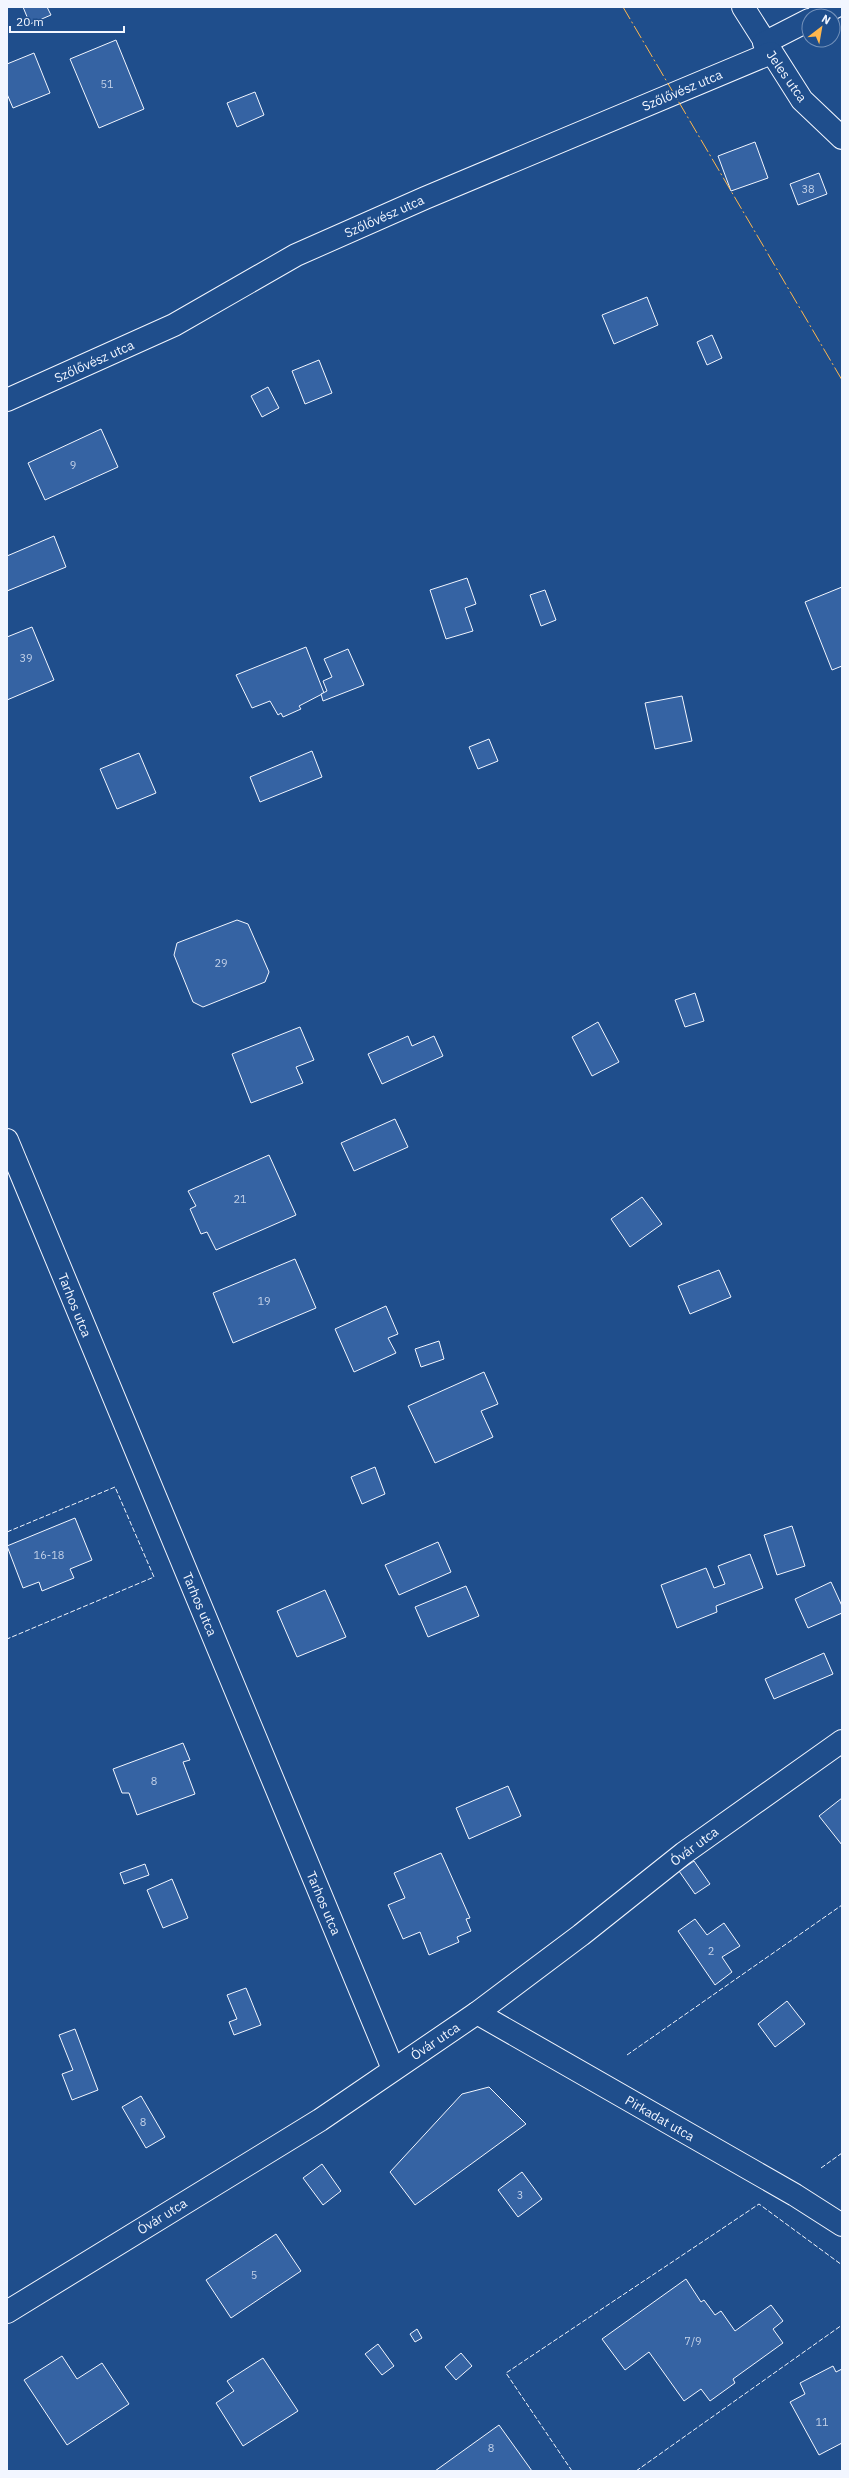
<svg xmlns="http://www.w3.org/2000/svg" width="849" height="2478" viewBox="0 0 849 2478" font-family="'IBM Plex Sans',sans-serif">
<rect width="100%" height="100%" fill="#1f4e8c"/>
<g fill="#3563a3" stroke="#f2f6ff">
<path d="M23 7H47L51 15 30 24Z"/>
<path d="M116 40 144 109 99 128 70 59Z"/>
<path d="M34 53 50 93 13 108 7 94V64Z"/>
<path d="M255 92 264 115 237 127 227 103Z"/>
<path d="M755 142 768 178 731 191 718 156Z"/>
<path d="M819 173 827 194 798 205 790 184Z"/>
<path d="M647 297 658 325 614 344 602 315Z"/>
<path d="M712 335 722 358 707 365 697 342Z"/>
<path d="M319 360 332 393 305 404 292 371Z"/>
<path d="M268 387 279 408 262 417 251 396Z"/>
<path d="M101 429 118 467 45 500 28 463Z"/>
<path d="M54 536 66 567 7 591V556Z"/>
<path d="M467 578 476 604 465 608 473 631 446 639 430 590Z"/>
<path d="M842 587V666L832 670 805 602Z"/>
<path d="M545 590 556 620 541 626 530 595Z"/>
<path d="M32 627 54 680 7 700V637Z"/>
<path d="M306 647 324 693 299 706 301 709 283 717 281 713 278 715 270 701 252 708 236 675Z"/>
<path d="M348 649 364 685 323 701 321 694 327 691 323 681 332 677 324 659Z"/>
<path d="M682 696 692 741 655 749 645 703Z"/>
<path d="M489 739 498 761 478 769 469 747Z"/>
<path d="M312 751 322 777 260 802 250 777Z"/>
<path d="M139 753 156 793 117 809 100 769Z"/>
<path d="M237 920 248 924 269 972 265 982 203 1007 193 1002 174 955 177 943Z"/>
<path d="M695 993 704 1021 685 1027 675 1000Z"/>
<path d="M598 1022 619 1062 592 1076 572 1037Z"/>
<path d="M300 1027 314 1060 296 1067 303 1083 251 1103 232 1054Z"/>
<path d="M408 1036 412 1046 434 1036 443 1056 382 1084 368 1054Z"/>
<path d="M395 1119 408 1147 354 1171 341 1143Z"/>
<path d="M269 1155 296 1215 216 1250 207 1232 201 1234 190 1209 196 1206 188 1191Z"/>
<path d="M642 1197 662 1224 630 1247 611 1219Z"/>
<path d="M295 1259 316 1308 233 1343 213 1293Z"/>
<path d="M719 1270 731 1297 690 1314 678 1286Z"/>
<path d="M386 1306 398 1334 388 1338 396 1353 354 1372 335 1329Z"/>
<path d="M439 1341 444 1359 421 1367 415 1349Z"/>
<path d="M484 1372 498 1404 481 1411 493 1437 435 1463 408 1406Z"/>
<path d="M375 1467 385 1494 362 1504 351 1477Z"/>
<path d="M75 1518 92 1560 70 1569 74 1578 42 1591 39 1582 23 1588 7 1546Z"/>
<path d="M792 1526 805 1566 777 1575 764 1535Z"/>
<path d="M438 1542 451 1572 399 1595 385 1565Z"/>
<path d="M750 1554 763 1588 716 1606 717 1612 677 1628 661 1585 706 1568 714 1588 725 1584 718 1566Z"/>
<path d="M831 1582 842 1606V1613L808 1628 795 1599Z"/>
<path d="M466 1586 479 1616 428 1637 415 1607Z"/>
<path d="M325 1590 346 1637 297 1657 277 1611Z"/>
<path d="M824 1653 833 1674 774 1699 765 1679Z"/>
<path d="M183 1743 190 1760 183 1762 195 1794 137 1815 129 1793H122L113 1769Z"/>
<path d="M508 1786 521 1816 469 1839 456 1808Z"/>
<path d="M842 1798V1845L819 1816Z"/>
<path d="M441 1853 470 1918 466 1919 471 1931 457 1937 459 1942 429 1955 420 1932 403 1939 388 1905 405 1898 394 1873Z"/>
<path d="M694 1861 710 1884 695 1894 679 1871Z"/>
<path d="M145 1864 149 1875 124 1884 120 1873Z"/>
<path d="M172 1879 188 1918 163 1928 147 1890Z"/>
<path d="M695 1919 707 1935 724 1923 740 1946 722 1957 732 1972 715 1985 678 1931Z"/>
<path d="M246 1988 261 2025 234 2035 229 2022 237 2019 227 1995Z"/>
<path d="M787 2001 805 2024 775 2047 758 2024Z"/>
<path d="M75 2029 98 2090 72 2100 62 2074 73 2070 59 2035Z"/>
<path d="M489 2087 526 2124 415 2205 390 2172 462 2094Z"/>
<path d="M141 2096 165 2137 146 2148 122 2107Z"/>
<path d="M322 2164 341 2191 323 2205 303 2178Z"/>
<path d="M522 2172 542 2199 518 2217 498 2190Z"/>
<path d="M276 2234 301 2271 231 2318 206 2280Z"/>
<path d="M686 2279 701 2302 704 2300 715 2315 721 2311 735 2331 771 2305 783 2321 773 2329 783 2343 733 2379 735 2383 710 2401 701 2389 684 2401 649 2352 625 2370 602 2339Z"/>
<path d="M417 2329 422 2338 415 2342 410 2334Z"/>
<path d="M378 2344 394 2366 382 2375 365 2354Z"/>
<path d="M461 2353 472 2366 456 2380 445 2367Z"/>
<path d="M62 2356 77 2379 102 2363 129 2404 67 2445 24 2380Z"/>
<path d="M263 2358 298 2411 243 2446 216 2403 234 2391 227 2381Z"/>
<path d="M833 2366 836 2372 842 2369V2443L819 2455 790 2402 805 2394 800 2383Z"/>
<path d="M499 2425 532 2471H435Z"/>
</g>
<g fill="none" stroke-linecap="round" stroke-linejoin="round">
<defs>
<g id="street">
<path d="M743 7 802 100 842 138"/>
<path d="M817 16 835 7"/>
<path d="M764 43 809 20"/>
<path d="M7 400 174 325 296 255 425 198 771 53"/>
<path d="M7 1140 393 2069"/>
<path d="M477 2013 795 2195 842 2225"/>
<path d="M7 2312 320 2120 477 2013 581 1935 684 1853 842 1741"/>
</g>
</defs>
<use href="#street" stroke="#f2f6ff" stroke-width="24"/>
<use href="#street" stroke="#1f4e8c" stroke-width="22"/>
<g stroke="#f2f6ff" stroke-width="1" stroke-dasharray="5 2" stroke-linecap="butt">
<path d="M7 1532 115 1487 154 1577 7 1639"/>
<path d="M627 2055 842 1905"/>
<path d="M821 2168 842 2153"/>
<path d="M572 2471 506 2373 759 2204 842 2265"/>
<path d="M636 2471 842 2325"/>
</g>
<path stroke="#ffb74d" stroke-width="1" stroke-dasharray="14 3 2 3" stroke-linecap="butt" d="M623 7 842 380"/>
</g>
<g text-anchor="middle" stroke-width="3" stroke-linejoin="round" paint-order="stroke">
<g font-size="11" fill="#c3d1e8">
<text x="107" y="88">51</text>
<text x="808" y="193">38</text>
<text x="73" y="469">9</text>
<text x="26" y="662">39</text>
<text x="221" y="967">29</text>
<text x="240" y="1203">21</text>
<text x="264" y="1305">19</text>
<text x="49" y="1559">16-18</text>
<text x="154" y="1785">8</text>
<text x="711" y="1955">2</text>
<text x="143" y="2126">8</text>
<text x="520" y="2199">3</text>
<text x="254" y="2279">5</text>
<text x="693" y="2345">7/9</text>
<text x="822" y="2426">11</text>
<text x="491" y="2452">8</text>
</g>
<g font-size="13" fill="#f2f6ff" stroke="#1f4e8c">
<text transform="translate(787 76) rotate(55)" y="5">Jeles utca</text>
<text transform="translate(682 90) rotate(-23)" y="5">Szőlővész utca</text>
<text transform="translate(384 216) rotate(-24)" y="5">Szőlővész utca</text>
<text transform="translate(94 361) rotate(-24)" y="5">Szőlővész utca</text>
<text transform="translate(75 1305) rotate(68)" y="5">Tarhos utca</text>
<text transform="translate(200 1604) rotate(67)" y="5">Tarhos utca</text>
<text transform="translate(694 1846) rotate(-36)" y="5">Óvár utca</text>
<text transform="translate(324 1903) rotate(67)" y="5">Tarhos utca</text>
<text transform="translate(435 2041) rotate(-34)" y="5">Óvár utca</text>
<text transform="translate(660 2118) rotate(30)" y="5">Pirkadat utca</text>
<text transform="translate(162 2216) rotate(-32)" y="5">Óvár utca</text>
</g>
</g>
<rect width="849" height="2478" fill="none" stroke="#f2f6ff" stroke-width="16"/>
<g transform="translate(821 28) rotate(31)"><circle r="19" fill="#1f4e8c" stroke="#7391ba"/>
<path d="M0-3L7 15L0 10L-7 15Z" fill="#ffb74d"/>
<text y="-6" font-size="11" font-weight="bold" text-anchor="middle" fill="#f2f6ff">N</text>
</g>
<path d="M10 26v6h114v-6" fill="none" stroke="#f2f6ff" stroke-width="2"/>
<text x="16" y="26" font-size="12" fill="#f2f6ff" stroke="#1f4e8c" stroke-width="3" paint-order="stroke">20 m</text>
</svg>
